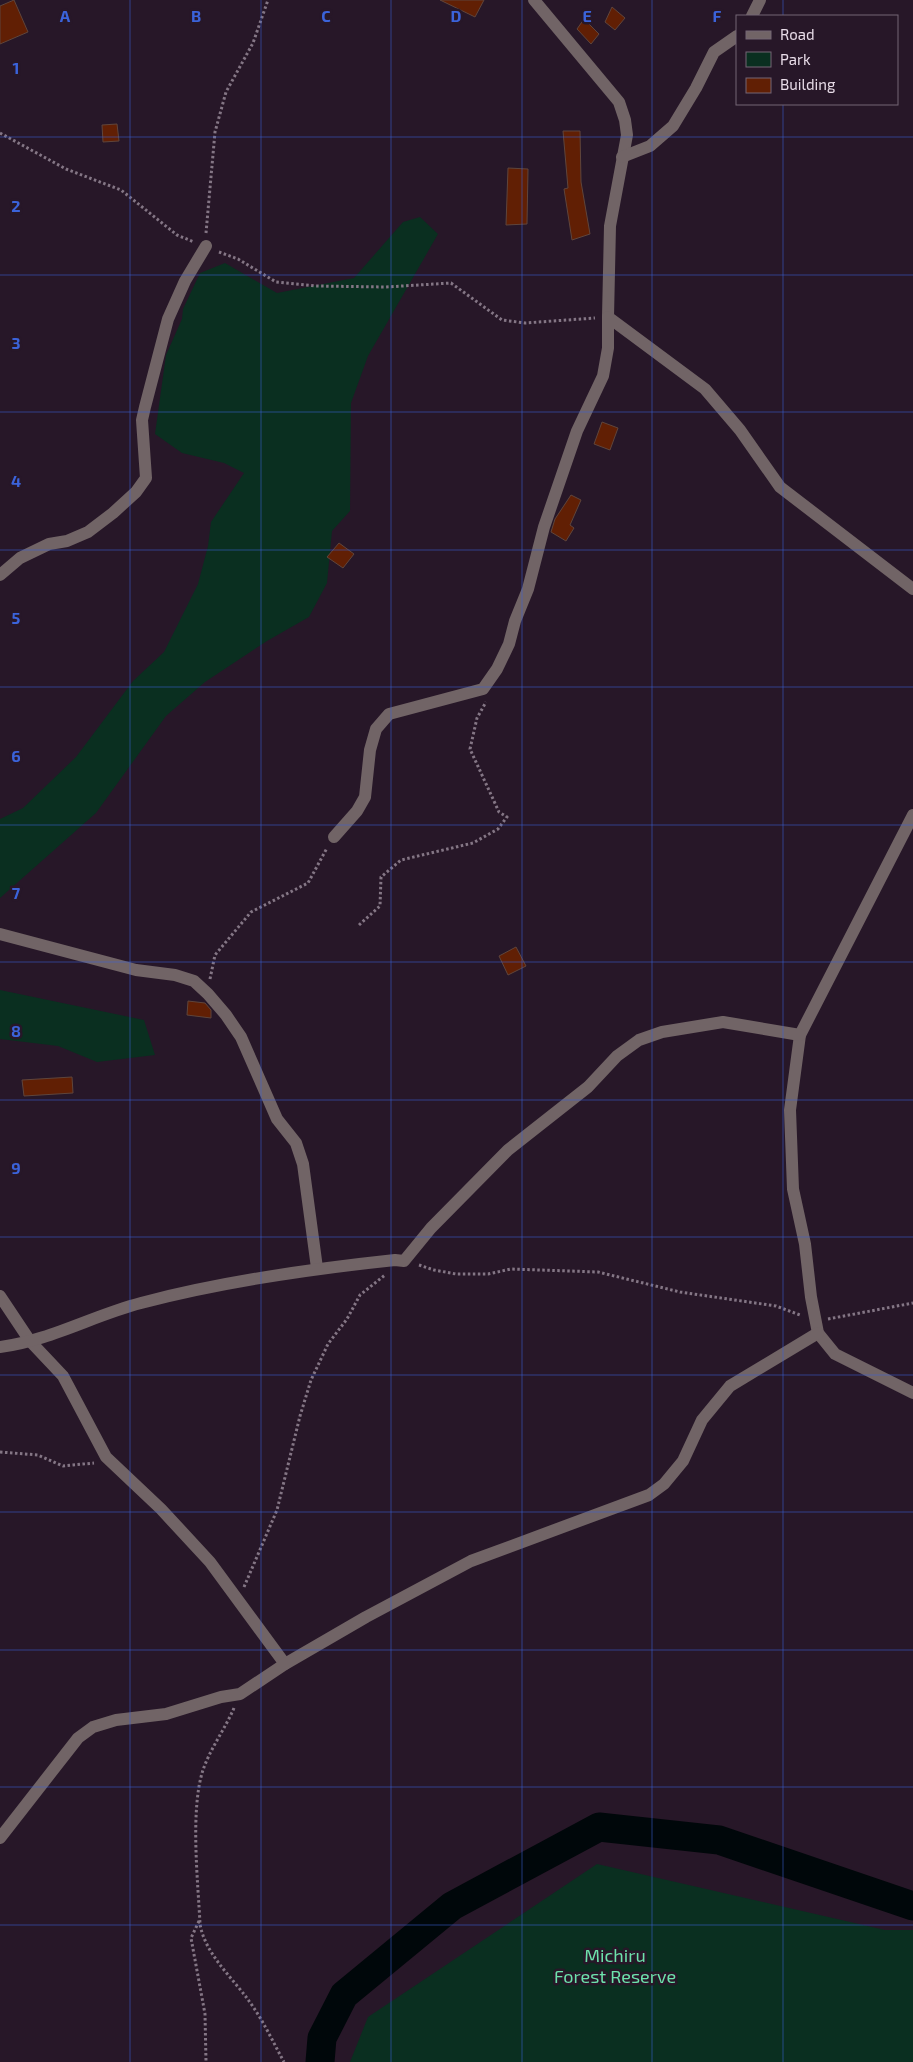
<svg xmlns="http://www.w3.org/2000/svg" width="913" height="2062" viewBox="0 0 913 2062" font-family="'Exo 2',sans-serif">
<rect width="100%" height="100%" fill="#271728"/>
<g fill="#0a2f20">
<path d="M420 217 438 234 368 356 351 403 350 511 332 531 327 583 309 617 267 641 205 682 166 716 96 813 0 898V819L23 808 76 757 133 681 164 652 198 584 208 546 211 522 244 473 224 463 182 453 155 434 166 355 182 319 183 309 200 273 225 263 277 293 354 278 403 222Z"/>
<path d="M0 990 144 1020 155 1055 97 1062 58 1046 0 1039Z"/>
<path d="M597 1864 885 1930H913V2062H350L368 2017Z"/>
</g>
<g fill="none" stroke-linecap="round" stroke-linejoin="round">
<path stroke="#00070a" stroke-width="29" d="M320 2062 322 2038 344 1995 452 1906 599 1827 719 1840 913 1906"/>
</g>
<g fill="#611f04" stroke="#5f453c">
<path d="M14 0 28 32 0 44V6Z"/>
<path d="M440 0H484L475 17Z"/>
<path d="M612 7 625 18 615 30 605 22Z"/>
<path d="M584 19 599 34 591 44 577 29Z"/>
<path d="M117 124 119 141 103 142 102 125Z"/>
<path d="M563 131H580L581 182 590 234 572 240 564 189 568 188Z"/>
<path d="M508 168 528 169 527 224 506 225Z"/>
<path d="M602 422 618 428 610 450 594 444Z"/>
<path d="M571 495 581 500 570 525 574 528 566 541 551 532 555 519Z"/>
<path d="M339 543 354 554 343 568 327 557Z"/>
<path d="M516 947 526 966 508 975 499 956Z"/>
<path d="M188 1001 205 1003 211 1010V1018L187 1015Z"/>
<path d="M72 1077 73 1093 24 1096 22 1080Z"/>
</g>
<g fill="none" stroke-linecap="round" stroke-linejoin="round">
<g stroke="#847685" stroke-width="3" stroke-dasharray="2.5 2.5" stroke-linecap="butt">
<path d="M0 133 66 169 121 190 177 235 194 242"/>
<path d="M206 233 215 132 226 92 253 43 268 0"/>
<path d="M219 252 238 259 276 282 315 286 386 287 451 283 502 320 525 323 595 318"/>
<path d="M359 925 380 906 381 877 401 860 473 843 498 829 507 817 499 812 470 749 477 718 486 702"/>
<path d="M210 979 215 955 251 912 308 883 327 848"/>
<path d="M419 1265 434 1270 456 1274H488L511 1269 598 1272 680 1292 776 1306 800 1315"/>
<path d="M828 1319 913 1303"/>
<path d="M0 1452 38 1455 63 1466 94 1463"/>
<path d="M244 1587 277 1510 300 1416 311 1380 328 1344 347 1319 360 1295 385 1275"/>
<path d="M234 1708C225 1729 210 1749 203 1770 190 1810 198 1881 200 1924 205 1954 232 1977 249 2001 263 2020 273 2042 284 2062"/>
<path d="M199 1921 191 1938 205 2014 206 2062"/>
</g>
<g stroke="#716466" stroke-width="12">
<path d="M534 0 619 102 625 120 627 135 610 226 608 317 705 389 740 430 780 487 913 589"/>
<path d="M752 16 760 0"/>
<path d="M622 157 650 146 673 126 696 88 714 52 737 36"/>
<path d="M0 575 20 558 49 544 67 541 88 532 113 513 136 492 146 478 142 420 145 407 168 319 185 281 206 246"/>
<path d="M913 815 800 1035 790 1110 793 1189 805 1244 811 1297 818 1333 835 1354 913 1393"/>
<path d="M334 837 357 811 365 797 370 750 376 729 389 714 483 689 497 669 509 644 515 621 528 589 544 527 577 431 603 376 608 348V317"/>
<path d="M0 934 136 970 175 975 194 981 208 994 226 1015 241 1037 277 1119 296 1143 303 1164 317 1268"/>
<path d="M0 1296 30 1341 63 1376 106 1457 161 1509 210 1562 285 1664"/>
<path d="M0 1347C49 1341 94 1315 141 1303 224 1281 310 1269 395 1260L404 1261 431 1228 508 1150 588 1087 617 1056 639 1040 662 1032 723 1022 800 1035"/>
<path d="M0 1838 78 1738 93 1727 116 1720 166 1714 221 1697 240 1694 285 1664 366 1617 471 1561 649 1495 664 1484 683 1461 702 1420 730 1386 818 1333"/>
</g>
</g>
<path fill="none" stroke="#3b63da" stroke-width="1" stroke-opacity="0.55" d="M130 0V2062M261 0V2062M391 0V2062M522 0V2062M652 0V2062M783 0V16M783 104V2062M0 137H913M0 275H913M0 412H913M0 550H913M0 687H913M0 825H913M0 962H913M0 1100H913M0 1237H913M0 1375H913M0 1512H913M0 1650H913M0 1787H913M0 1925H913"/>
<g text-anchor="middle" stroke-width="5" stroke-linejoin="round" paint-order="stroke">
<g font-size="18" fill="#6de2ac" stroke="#271728">
<text x="615" y="1962">Michiru<tspan x="615" dy="21">Forest Reserve</tspan></text>
</g>
</g>
<g font-size="16" text-anchor="middle" font-weight="bold" fill="#3b63da" stroke="#271728" stroke-width="5" stroke-linejoin="round" paint-order="stroke">
<text x="65" y="22">A</text>
<text x="196" y="22">B</text>
<text x="326" y="22">C</text>
<text x="456" y="22">D</text>
<text x="587" y="22">E</text>
<text x="717" y="22">F</text>
<text x="16" y="74">1</text>
<text x="16" y="212">2</text>
<text x="16" y="349">3</text>
<text x="16" y="487">4</text>
<text x="16" y="624">5</text>
<text x="16" y="762">6</text>
<text x="16" y="899">7</text>
<text x="16" y="1037">8</text>
<text x="16" y="1174">9</text>
</g>
<rect x="736" y="15" width="162" height="90" fill="#271728" stroke="#746675"/>
<rect x="746" y="31" width="25" height="8" fill="#716466" stroke="#746675"/>
<text x="780" y="40" font-size="15" fill="#e8dce8">Road</text>
<rect x="746" y="52" width="25" height="15" fill="#0a2f20" stroke="#746675"/>
<text x="780" y="65" font-size="15" fill="#e8dce8">Park</text>
<rect x="746" y="78" width="25" height="15" fill="#611f04" stroke="#746675"/>
<text x="780" y="90" font-size="15" fill="#e8dce8">Building</text>
</svg>
